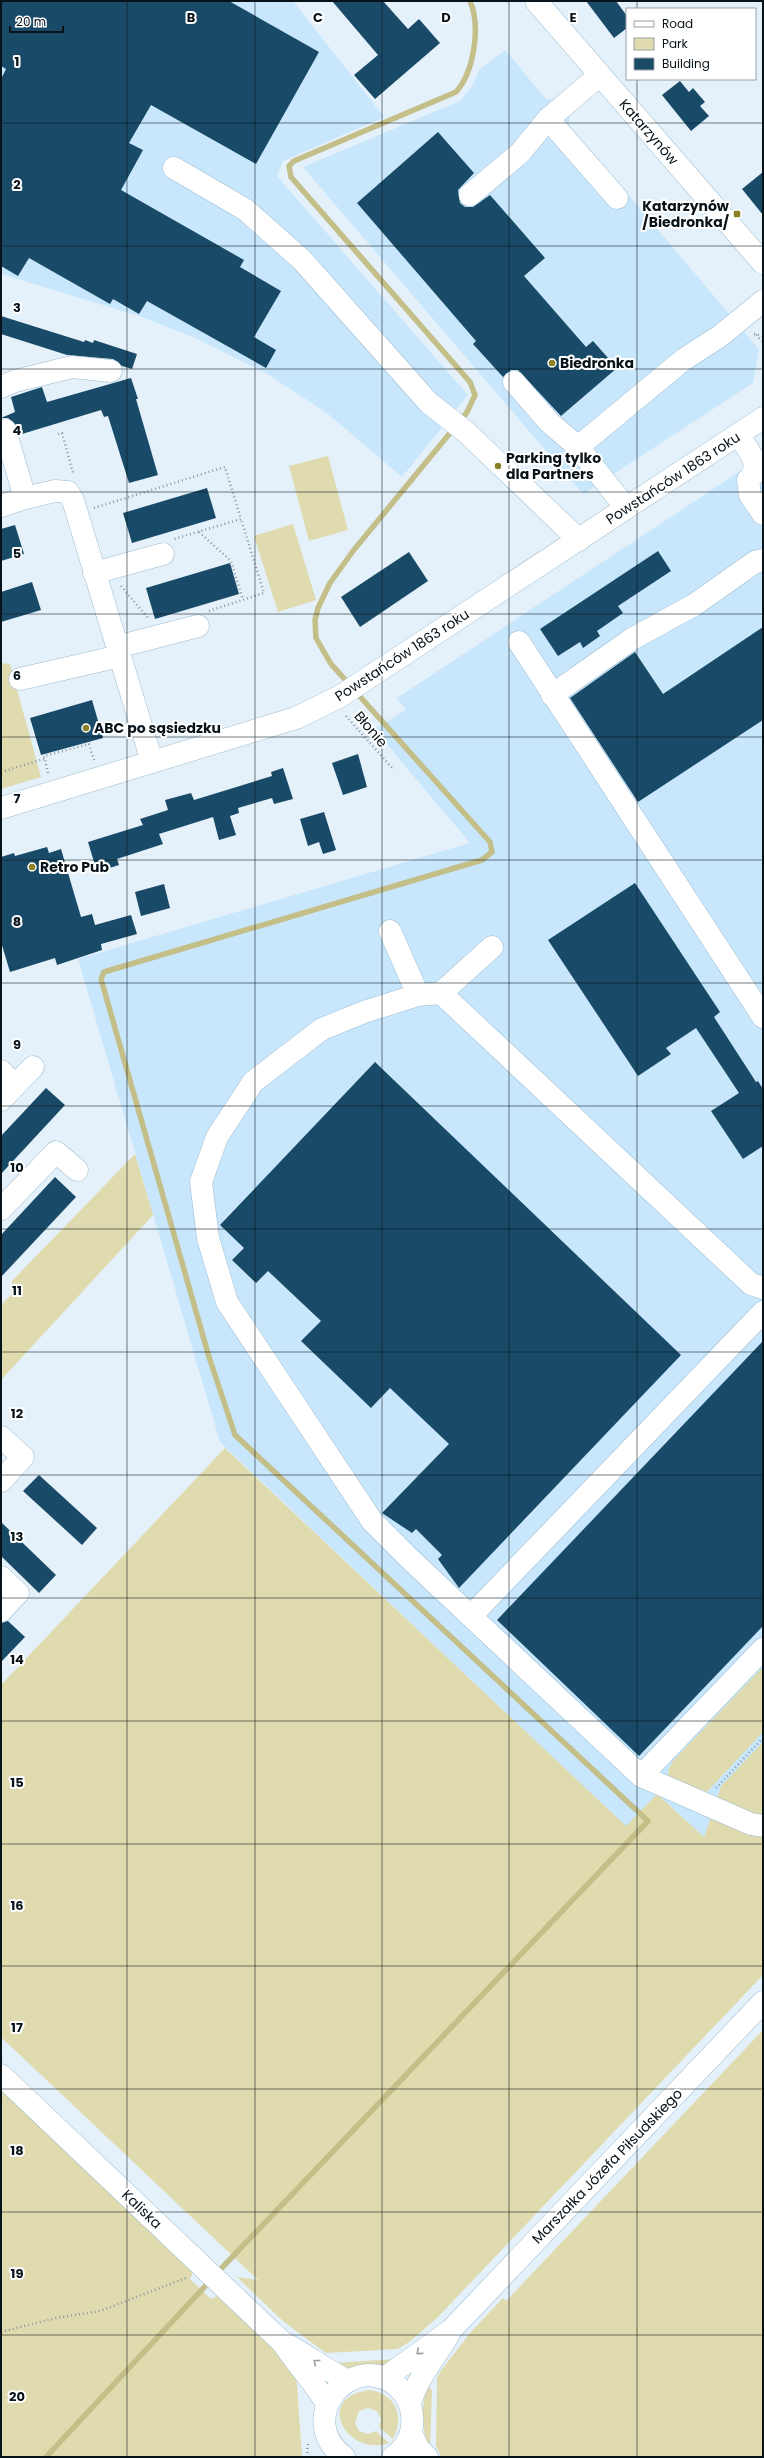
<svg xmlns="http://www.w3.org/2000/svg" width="764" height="2458" viewBox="0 0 764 2458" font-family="Poppins,sans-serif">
<rect width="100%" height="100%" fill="#e5f1fa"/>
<g fill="#c8e7fd">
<path d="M1 1H293L384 117 283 161 277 176 468 395 402 477 327 413 264 372 193 337 139 316 1 274Z"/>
<path d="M505 50 546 99 557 100 569 113V125L759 349 753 383 583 494 303 167 460 101 472 86 480 69Z"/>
<path d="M763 456V1892L657 1794 626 1827 220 1442 78 959 470 843 374 729 406 710 397 698Z"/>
</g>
<g fill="#e0dbae">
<path d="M328 456 348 530 309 541 289 466Z"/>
<path d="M293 524 316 600 278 612 254 536Z"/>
<path d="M1 663 10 664 41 777 1 789Z"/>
<path d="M135 1154 153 1215 1 1380V1305L11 1295 12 1281Z"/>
<path d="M225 1448 626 1826 657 1794 704 1837 712 1814 763 1835V1975L437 2318 409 2342 398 2349 326 2353 284 2322 237 2277 258 2280 1 2037V1685Z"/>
<path d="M763 1667V1732L706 1793 669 1778 668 1771 672 1762Z"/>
<path d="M763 1742V1817L716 1801 721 1786Z"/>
<path d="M763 2030V2457H441L436 2445 437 2378 440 2372 470 2333 503 2298 506 2301Z"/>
<path d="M1 2088 193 2272 190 2279 211 2299 217 2296 296 2370 302 2457H1Z"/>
<path d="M397 2359 390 2365 345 2368 334 2363Z"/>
<path d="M428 2385 432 2391 430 2450C421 2427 420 2408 428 2385Z"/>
<path d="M370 2390C396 2394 405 2417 393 2439L379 2427 381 2419 377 2411 368 2408 359 2411 355 2423 359 2431 368 2434 376 2431 389 2443C348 2458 312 2397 370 2390Z"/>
</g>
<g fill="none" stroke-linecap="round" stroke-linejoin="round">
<g stroke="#c4be89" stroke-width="5.5">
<path d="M460 421 467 412 475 395 470 382 291 177 289 166 294 161 456 92C474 72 481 26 470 1"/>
<path d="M350 685 331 664 316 638 315 620 318 608 330 583 353 551 455 427"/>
<path d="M216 2274 648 1821 235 1435 209 1357 101 979 104 972 482 860 492 852 490 842 355 691"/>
<path d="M46 2457 210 2281"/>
</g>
</g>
<g fill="#194b68">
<path d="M1 1H229L319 52 256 164 151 105 129 143 143 150 121 190 244 260 240 267 281 291 254 337 276 350 266 368 147 301 139 314 113 299 110 304 29 258 18 276 1 266V79L6 69 1 66Z"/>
<path d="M332 1H383L408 29 419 19 440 43 375 99 354 75 378 55Z"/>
<path d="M586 1H616L627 16V28L614 38Z"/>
<path d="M680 81 689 92 693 88 705 102 700 106 709 116 691 131 662 95Z"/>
<path d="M438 132 474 173 458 190 460 203 465 207H473L490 195 545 258 524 276 586 347 593 341 617 368 561 416 518 370H511L503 377 473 344 476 341 357 203Z"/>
<path d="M763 172V215L742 189Z"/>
<path d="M1 316 84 342 85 340 93 343 94 340 137 354 132 369 122 366 113 359 67 355 1 334Z"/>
<path d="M131 378 138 399H136L158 475 129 483 108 416 104 417 101 410 22 434 20 425 17 426 8 418H1L15 412 11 397 42 387 47 402Z"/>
<path d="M207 488 216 518 132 543 123 513Z"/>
<path d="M15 525 24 554 1 561V529Z"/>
<path d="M658 551 671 571 618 606 623 613 597 631 600 636 583 648 580 642 558 656 540 629Z"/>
<path d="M409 552 428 581 360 627 341 597Z"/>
<path d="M230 563 239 594 155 619 146 588Z"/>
<path d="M32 582 41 610 1 622V592Z"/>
<path d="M763 627V720L638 802 570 698 635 652 663 694Z"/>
<path d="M92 700 103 738 41 755 30 718Z"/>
<path d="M358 754 367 787 343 795 332 763Z"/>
<path d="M283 768 293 799 274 804 272 798 238 808 239 813 230 816 236 835 219 840 213 817 159 834 163 844 117 859 119 865 97 872 88 842 143 825 140 819 168 810 165 800 191 793 194 800 272 776 271 772Z"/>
<path d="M324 812 336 850 323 854 319 842 308 846 300 819Z"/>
<path d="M47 847 49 853 61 849 81 917 92 914 95 925 131 915 137 934 101 944 102 950 57 965 55 958 10 972 1 942V857L14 853 15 856Z"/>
<path d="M635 883 720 1012 714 1017 756 1082 758 1081 763 1089V1146L743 1159 711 1111 739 1093 696 1028 666 1048 671 1054 638 1076 548 940Z"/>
<path d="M164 884 170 908 141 916 135 892Z"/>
<path d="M375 1062 681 1355 459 1588 438 1559 442 1555 416 1529 412 1533 382 1513 449 1444 390 1388 371 1408 301 1341 321 1321 268 1271 256 1283 232 1260 244 1248 220 1225Z"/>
<path d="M46 1088 65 1105 1 1174V1136Z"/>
<path d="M55 1177 76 1197 1 1277V1235Z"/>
<path d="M763 1341V1626L639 1756 497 1620Z"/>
<path d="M39 1475 97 1528 82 1545 23 1491Z"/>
<path d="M1 1522 56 1575 39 1593 1 1556Z"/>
<path d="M8 1621 25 1637 1 1662V1623Z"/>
</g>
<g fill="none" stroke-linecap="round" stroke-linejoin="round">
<defs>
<g id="minor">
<path d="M536 1 763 263"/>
<path d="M600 75 548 119 617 198"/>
<path d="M174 168 246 210 302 260 429 403 466 432 579 540"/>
<path d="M470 195 520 153 548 119"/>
<path d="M514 382 549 422 578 447"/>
<path d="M1 387 15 381 72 367 111 371"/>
<path d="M5 430 25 498 55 491 68 492 73 500 152 762"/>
<path d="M738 435C748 449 764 467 748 480L750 495 763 514"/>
<path d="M1 506 25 498"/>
<path d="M626 508 578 447 683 360 720 336 763 301"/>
<path d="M94 573 163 554"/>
<path d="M519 642 763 1017"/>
<path d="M117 647 198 626"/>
<path d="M20 679 120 656"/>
<path d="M552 695 632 639 694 605 755 562 763 560"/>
<path d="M1 808 296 718 339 697 763 418"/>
<path d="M390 931 418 995 441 993 751 1284 763 1288"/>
<path d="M441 993 492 947"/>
<path d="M418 995 364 1012 322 1029 253 1082 217 1137 201 1182 208 1238 227 1302 372 1521 411 1560 641 1776 763 1649"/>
<path d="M1 1071 15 1085"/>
<path d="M1 1100 33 1067"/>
<path d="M1 1209 56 1152 77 1170"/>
<path d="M1 1437 23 1457 1 1481"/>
<path d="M1 1577 18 1593 1 1611"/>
<path d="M471 1616 763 1312"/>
<path d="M641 1776 751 1824 763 1826"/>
<path d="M1 2075 283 2343C296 2364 315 2382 327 2404"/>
<path d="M284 2343C307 2355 326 2371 349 2381"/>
<path d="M378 2377 389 2375 451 2330 763 2002"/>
<path d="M410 2404C417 2378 435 2358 449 2334"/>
<path d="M411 2433 418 2448 427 2457"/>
<path d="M344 2457C293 2419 352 2348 397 2386 405 2393 411 2404 412 2415 414 2432 407 2447 393 2457"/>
</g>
</defs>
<use href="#minor" stroke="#9bbbd0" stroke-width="23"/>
<g stroke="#8c97a0" stroke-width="2.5" stroke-dasharray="1 3" stroke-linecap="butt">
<path d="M754 334 763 336"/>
<path d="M756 335 763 342"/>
<path d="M58 434 62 433 73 473"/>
<path d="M94 508 225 467 241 519 174 539"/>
<path d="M199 532 231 561 243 600"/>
<path d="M121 586 149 619"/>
<path d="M209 611 264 593 241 519"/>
<path d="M346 716 394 770"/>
<path d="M1 772 44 759"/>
<path d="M48 773 44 756 89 744 94 760"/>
<path d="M716 1788 763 1738"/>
<path d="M1 2332 56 2318 100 2311 186 2278"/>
<path d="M307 2457 308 2442"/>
</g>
<use href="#minor" stroke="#fff" stroke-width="22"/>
</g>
<defs><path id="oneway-chevron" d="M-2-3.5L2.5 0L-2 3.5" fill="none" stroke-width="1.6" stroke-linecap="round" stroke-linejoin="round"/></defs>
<g stroke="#9ca0a3">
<use href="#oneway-chevron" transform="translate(419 2352) rotate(140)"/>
<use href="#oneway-chevron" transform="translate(316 2362) rotate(-141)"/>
</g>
<path fill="none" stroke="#071219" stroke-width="1" stroke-opacity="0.55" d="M127 1V2457M255 1V2457M382 1V2457M509 1V2457M637 1V9M637 79V2457M1 123H763M1 246H763M1 369H763M1 492H763M1 614H763M1 737H763M1 860H763M1 983H763M1 1106H763M1 1229H763M1 1352H763M1 1475H763M1 1598H763M1 1721H763M1 1844H763M1 1966H763M1 2089H763M1 2212H763M1 2335H763"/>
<g fill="#8b8128" stroke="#fff" stroke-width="1.5">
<rect x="733" y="210" width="8" height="8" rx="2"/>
<circle cx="552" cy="363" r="4"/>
<circle cx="498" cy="466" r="4"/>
<circle cx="86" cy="728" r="4"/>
<circle cx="32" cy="867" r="4"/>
</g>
<g text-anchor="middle" stroke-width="4" stroke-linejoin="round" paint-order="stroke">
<g font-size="14" fill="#071219" stroke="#fff">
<text transform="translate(649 132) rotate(49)" y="5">Katarzynów</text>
<text transform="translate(673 478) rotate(-33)" y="5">Powstańców 1863 roku</text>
<text transform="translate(402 655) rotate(-33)" y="5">Powstańców 1863 roku</text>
<text transform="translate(371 729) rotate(49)" y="5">Błonie</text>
<text transform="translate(607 2166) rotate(-46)" y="5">Marszałka Józefa Piłsudskiego</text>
<text transform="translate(142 2209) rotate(44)" y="5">Kaliska</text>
</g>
<g font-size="14" font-weight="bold" fill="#071219" stroke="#fff" text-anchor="start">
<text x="729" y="211" text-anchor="end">Katarzynów<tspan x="729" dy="16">/Biedronka/</tspan></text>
<text x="560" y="368">Biedronka</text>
<text x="506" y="463">Parking tylko<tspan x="506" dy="16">dla Partners</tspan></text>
<text x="94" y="733">ABC po sąsiedzku</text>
<text x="40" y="872">Retro Pub</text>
</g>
</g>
<g font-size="13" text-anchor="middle" font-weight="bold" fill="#071219" stroke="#fff" stroke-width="4" stroke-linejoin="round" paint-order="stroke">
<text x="191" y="22">B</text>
<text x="318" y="22">C</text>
<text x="446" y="22">D</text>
<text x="573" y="22">E</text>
<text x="17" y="66">1</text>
<text x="17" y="189">2</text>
<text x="17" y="312">3</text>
<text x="17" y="435">4</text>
<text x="17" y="558">5</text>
<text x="17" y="680">6</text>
<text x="17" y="803">7</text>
<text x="17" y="926">8</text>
<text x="17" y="1049">9</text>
<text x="17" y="1172">10</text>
<text x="17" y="1295">11</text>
<text x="17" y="1418">12</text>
<text x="17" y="1541">13</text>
<text x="17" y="1664">14</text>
<text x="17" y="1787">15</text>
<text x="17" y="1910">16</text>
<text x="17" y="2032">17</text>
<text x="17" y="2155">18</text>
<text x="17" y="2278">19</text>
<text x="17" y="2401">20</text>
</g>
<rect width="764" height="2458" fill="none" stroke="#071219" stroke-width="4"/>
<rect x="626" y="8" width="130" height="72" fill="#ffffff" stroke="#9ca0a3"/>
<rect x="634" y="21" width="20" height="6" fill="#ffffff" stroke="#9ca0a3"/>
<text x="662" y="28" font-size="12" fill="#071219">Road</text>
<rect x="634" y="38" width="20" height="12" fill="#e0dbae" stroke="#9ca0a3"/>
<text x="662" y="48" font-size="12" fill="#071219">Park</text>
<rect x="634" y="58" width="20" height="12" fill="#194b68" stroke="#9ca0a3"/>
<text x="662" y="68" font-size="12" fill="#071219">Building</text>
<path d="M10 26v6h53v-6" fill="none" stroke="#071219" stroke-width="2"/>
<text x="16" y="26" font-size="12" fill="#071219" stroke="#ffffff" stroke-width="3" paint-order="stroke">20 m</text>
</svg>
